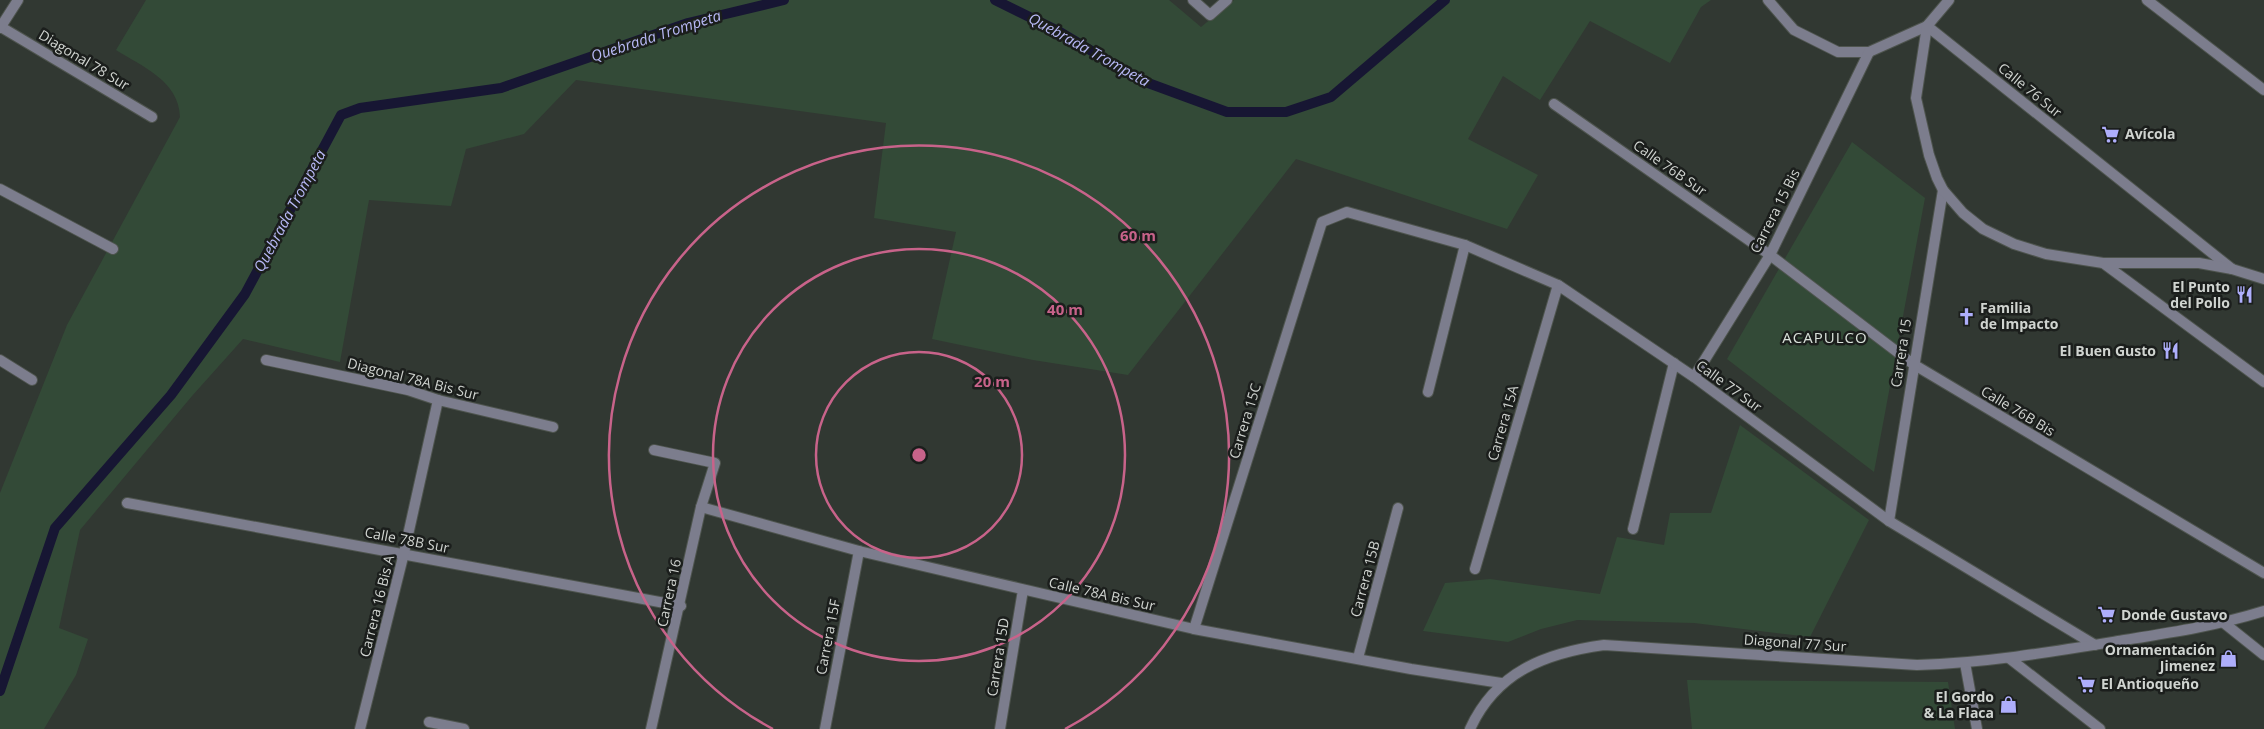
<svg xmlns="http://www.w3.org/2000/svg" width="2264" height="729" viewBox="0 0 2264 729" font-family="'Open Sans',sans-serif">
<rect width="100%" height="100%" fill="#313832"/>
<g fill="#334a37">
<path d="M146 0H1169L1201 27 1234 0H1711L1701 7 1670 63 1590 21 1540 100 1503 76 1468 139 1538 175 1507 229 1296 159 1128 375 1033 360 932 339 956 232 874 218 886 123 576 80 524 134 466 149 451 206 369 200 340 362 243 339 192 396 80 530 59 628 88 639 76 675 44 729H0V493L67 325 180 117C179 81 143 67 116 50Z"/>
<path d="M1852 142 1925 198 1874 472 1727 359Z"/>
<path d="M1740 425 1869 520 1810 637 1694 623 1577 620 1541 629 1508 642 1423 631 1445 583 1490 579 1600 594 1617 537 1664 545 1670 513H1711Z"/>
<path d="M1687 680 1948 682 1955 729H1692Z"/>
</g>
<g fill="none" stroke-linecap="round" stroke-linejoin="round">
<g stroke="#171633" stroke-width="10">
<path d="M995 0 1060 32 1140 80 1227 112H1286L1331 97 1445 0"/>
<path d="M0 691 55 528 171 395 245 294 341 115 360 108 501 88 688 23 784 0"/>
</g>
<defs>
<g id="minor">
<path d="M1193 0 1210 15 1227 0"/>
<path d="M1768 0 1794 30 1838 52H1869L1927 26 2232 269"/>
<path d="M2147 0 2264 90"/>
<path d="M1 27 152 117"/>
<path d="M1554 104 1770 255 1913 364 2264 573"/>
<path d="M0 189 113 249"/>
<path d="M2103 263 2264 382"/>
<path d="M0 360 32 380"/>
<path d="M266 360 408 390 438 400 553 427"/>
<path d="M1694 377 1770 255 1869 52"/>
<path d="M1428 392 1465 245"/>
<path d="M127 503 681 606"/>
<path d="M701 507 859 551 1194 629 1411 669 1501 683"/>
<path d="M1889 521 1943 190"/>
<path d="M1633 529 1674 363"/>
<path d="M1475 569 1558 285"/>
<path d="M2224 623 2264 655"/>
<path d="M1194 629 1322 222 1347 212 1465 245 1558 285 1694 377 1889 521 2095 645"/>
<path d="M1358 658 1398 508"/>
<path d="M2009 658 2100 729"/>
<path d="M1965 663 1977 729"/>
<path d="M429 722 464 729"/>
<path d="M360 729 404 553 438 400"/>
<path d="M651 729 701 507 715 463 654 450"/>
<path d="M825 729 859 551"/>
<path d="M1000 729 1023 590"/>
</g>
<g id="tertiary">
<path d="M1949 0 1927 26 1916 98 1929 155 1937 178 1943 190 1963 213 1983 229 2014 244 2046 254 2103 263H2199L2232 269 2264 279"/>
<path d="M0 28 18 0"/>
<path d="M1470 729C1496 672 1545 653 1604 645L1917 665C1985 663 2051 652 2118 641 2168 633 2216 626 2264 611"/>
</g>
</defs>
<use href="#minor" stroke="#4e544e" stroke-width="12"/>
<use href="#tertiary" stroke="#4e544e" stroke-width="12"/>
<use href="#minor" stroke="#7c7d8d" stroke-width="10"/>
<use href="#tertiary" stroke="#7c7d8d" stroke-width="10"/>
</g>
<g fill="none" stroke="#c8638a" stroke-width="2.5">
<circle cx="919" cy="455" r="103"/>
<circle cx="919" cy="455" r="206"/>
<path d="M773 729A310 310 0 1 1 1065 729"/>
</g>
<defs>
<symbol id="supermarket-bare" viewBox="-9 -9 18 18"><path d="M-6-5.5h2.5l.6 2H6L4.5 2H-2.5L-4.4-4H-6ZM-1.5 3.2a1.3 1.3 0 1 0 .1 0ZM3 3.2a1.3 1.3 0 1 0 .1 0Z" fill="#aeaefb" stroke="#1b1e1c" stroke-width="2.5" paint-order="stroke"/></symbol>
<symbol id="restaurant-bare" viewBox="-9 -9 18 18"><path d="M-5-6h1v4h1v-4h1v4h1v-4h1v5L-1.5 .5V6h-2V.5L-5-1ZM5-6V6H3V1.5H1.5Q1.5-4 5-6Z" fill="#aeaefb" stroke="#1b1e1c" stroke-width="2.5" paint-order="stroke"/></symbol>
<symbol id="church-bare" viewBox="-9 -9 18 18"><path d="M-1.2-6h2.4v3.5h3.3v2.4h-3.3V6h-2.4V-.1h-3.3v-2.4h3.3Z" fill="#aeaefb" stroke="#1b1e1c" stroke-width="2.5" paint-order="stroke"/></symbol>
<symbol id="shop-bare" viewBox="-9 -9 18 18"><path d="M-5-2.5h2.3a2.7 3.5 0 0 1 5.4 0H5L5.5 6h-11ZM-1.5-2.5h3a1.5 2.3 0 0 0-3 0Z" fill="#aeaefb" stroke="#1b1e1c" stroke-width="2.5" paint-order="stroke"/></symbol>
</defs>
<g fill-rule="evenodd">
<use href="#supermarket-bare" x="2098" y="122" width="25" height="25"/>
<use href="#restaurant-bare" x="2232" y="282" width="25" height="25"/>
<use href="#church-bare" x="1954" y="304" width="25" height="25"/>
<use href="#restaurant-bare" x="2158" y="338" width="25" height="25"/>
<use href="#supermarket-bare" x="2094" y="602" width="25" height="25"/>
<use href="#shop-bare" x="2216" y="646" width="25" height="25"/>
<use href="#supermarket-bare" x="2074" y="672" width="25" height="25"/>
<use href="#shop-bare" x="1996" y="692" width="25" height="25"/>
</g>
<g text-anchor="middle" stroke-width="5" stroke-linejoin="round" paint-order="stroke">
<g font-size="14" fill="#d0d4d0" stroke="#1b1e1c">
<text transform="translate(84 60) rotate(31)" y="5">Diagonal 78 Sur</text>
<text transform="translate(2030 90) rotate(39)" y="5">Calle 76 Sur</text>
<text transform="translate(1670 168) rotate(35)" y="5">Calle 76B Sur</text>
<text transform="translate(1775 211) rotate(-63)" y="5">Carrera 15 Bis</text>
<text transform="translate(1901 353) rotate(-81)" y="5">Carrera 15</text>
<text transform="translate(413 379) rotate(14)" y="5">Diagonal 78A Bis Sur</text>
<text transform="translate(1729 386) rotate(36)" y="5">Calle 77 Sur</text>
<text transform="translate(2018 411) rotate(31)" y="5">Calle 76B Bis</text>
<text transform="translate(1245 421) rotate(-73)" y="5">Carrera 15C</text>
<text transform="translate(1503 423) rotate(-74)" y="5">Carrera 15A</text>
<text transform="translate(407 540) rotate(11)" y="5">Calle 78B Sur</text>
<text transform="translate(1365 579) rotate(-75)" y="5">Carrera 15B</text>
<text transform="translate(669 593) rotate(-78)" y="5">Carrera 16</text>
<text transform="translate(1102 594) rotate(13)" y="5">Calle 78A Bis Sur</text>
<text transform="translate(377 606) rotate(-76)" y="5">Carrera 16 Bis A</text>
<text transform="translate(828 637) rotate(-79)" y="5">Carrera 15F</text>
<text transform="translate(1795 643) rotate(4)" y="5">Diagonal 77 Sur</text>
<text transform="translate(998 657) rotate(-81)" y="5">Carrera 15D</text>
</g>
<g font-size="14" font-weight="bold" fill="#d0d4d0" stroke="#1b1e1c" text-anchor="start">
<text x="2125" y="139">Avícola</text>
<text x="2230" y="292" text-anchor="end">El Punto<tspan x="2230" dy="16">del Pollo</tspan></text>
<text x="1980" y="313">Familia<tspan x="1980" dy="16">de Impacto</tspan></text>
<text x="2156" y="356" text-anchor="end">El Buen Gusto</text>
<text x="2121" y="620">Donde Gustavo</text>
<text x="2215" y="655" text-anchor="end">Ornamentación<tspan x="2215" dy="16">Jimenez</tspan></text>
<text x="2101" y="689">El Antioqueño</text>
<text x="1994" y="702" text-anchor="end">El Gordo<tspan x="1994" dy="16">&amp; La Flaca</tspan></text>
</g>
<g font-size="15" font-style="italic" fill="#b8b9f6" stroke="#1b1e1c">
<text transform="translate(656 36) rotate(-18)" y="5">Quebrada Trompeta</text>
<text transform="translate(1089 50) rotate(29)" y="5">Quebrada Trompeta</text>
<text transform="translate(290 211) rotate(-62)" y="5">Quebrada Trompeta</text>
</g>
<g font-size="15" letter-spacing="1" fill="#d8e0d9" stroke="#1b1e1c">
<text x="1825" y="343">ACAPULCO</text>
</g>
</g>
<circle cx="919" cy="455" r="8" fill="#c8638a" stroke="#1b1e1c" stroke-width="2.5"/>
<g font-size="15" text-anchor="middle" font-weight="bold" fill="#c8638a" stroke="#1b1e1c" stroke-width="5" stroke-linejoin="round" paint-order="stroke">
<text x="1138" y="241">60 m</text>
<text x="1065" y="315">40 m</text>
<text x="992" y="387">20 m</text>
</g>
</svg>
